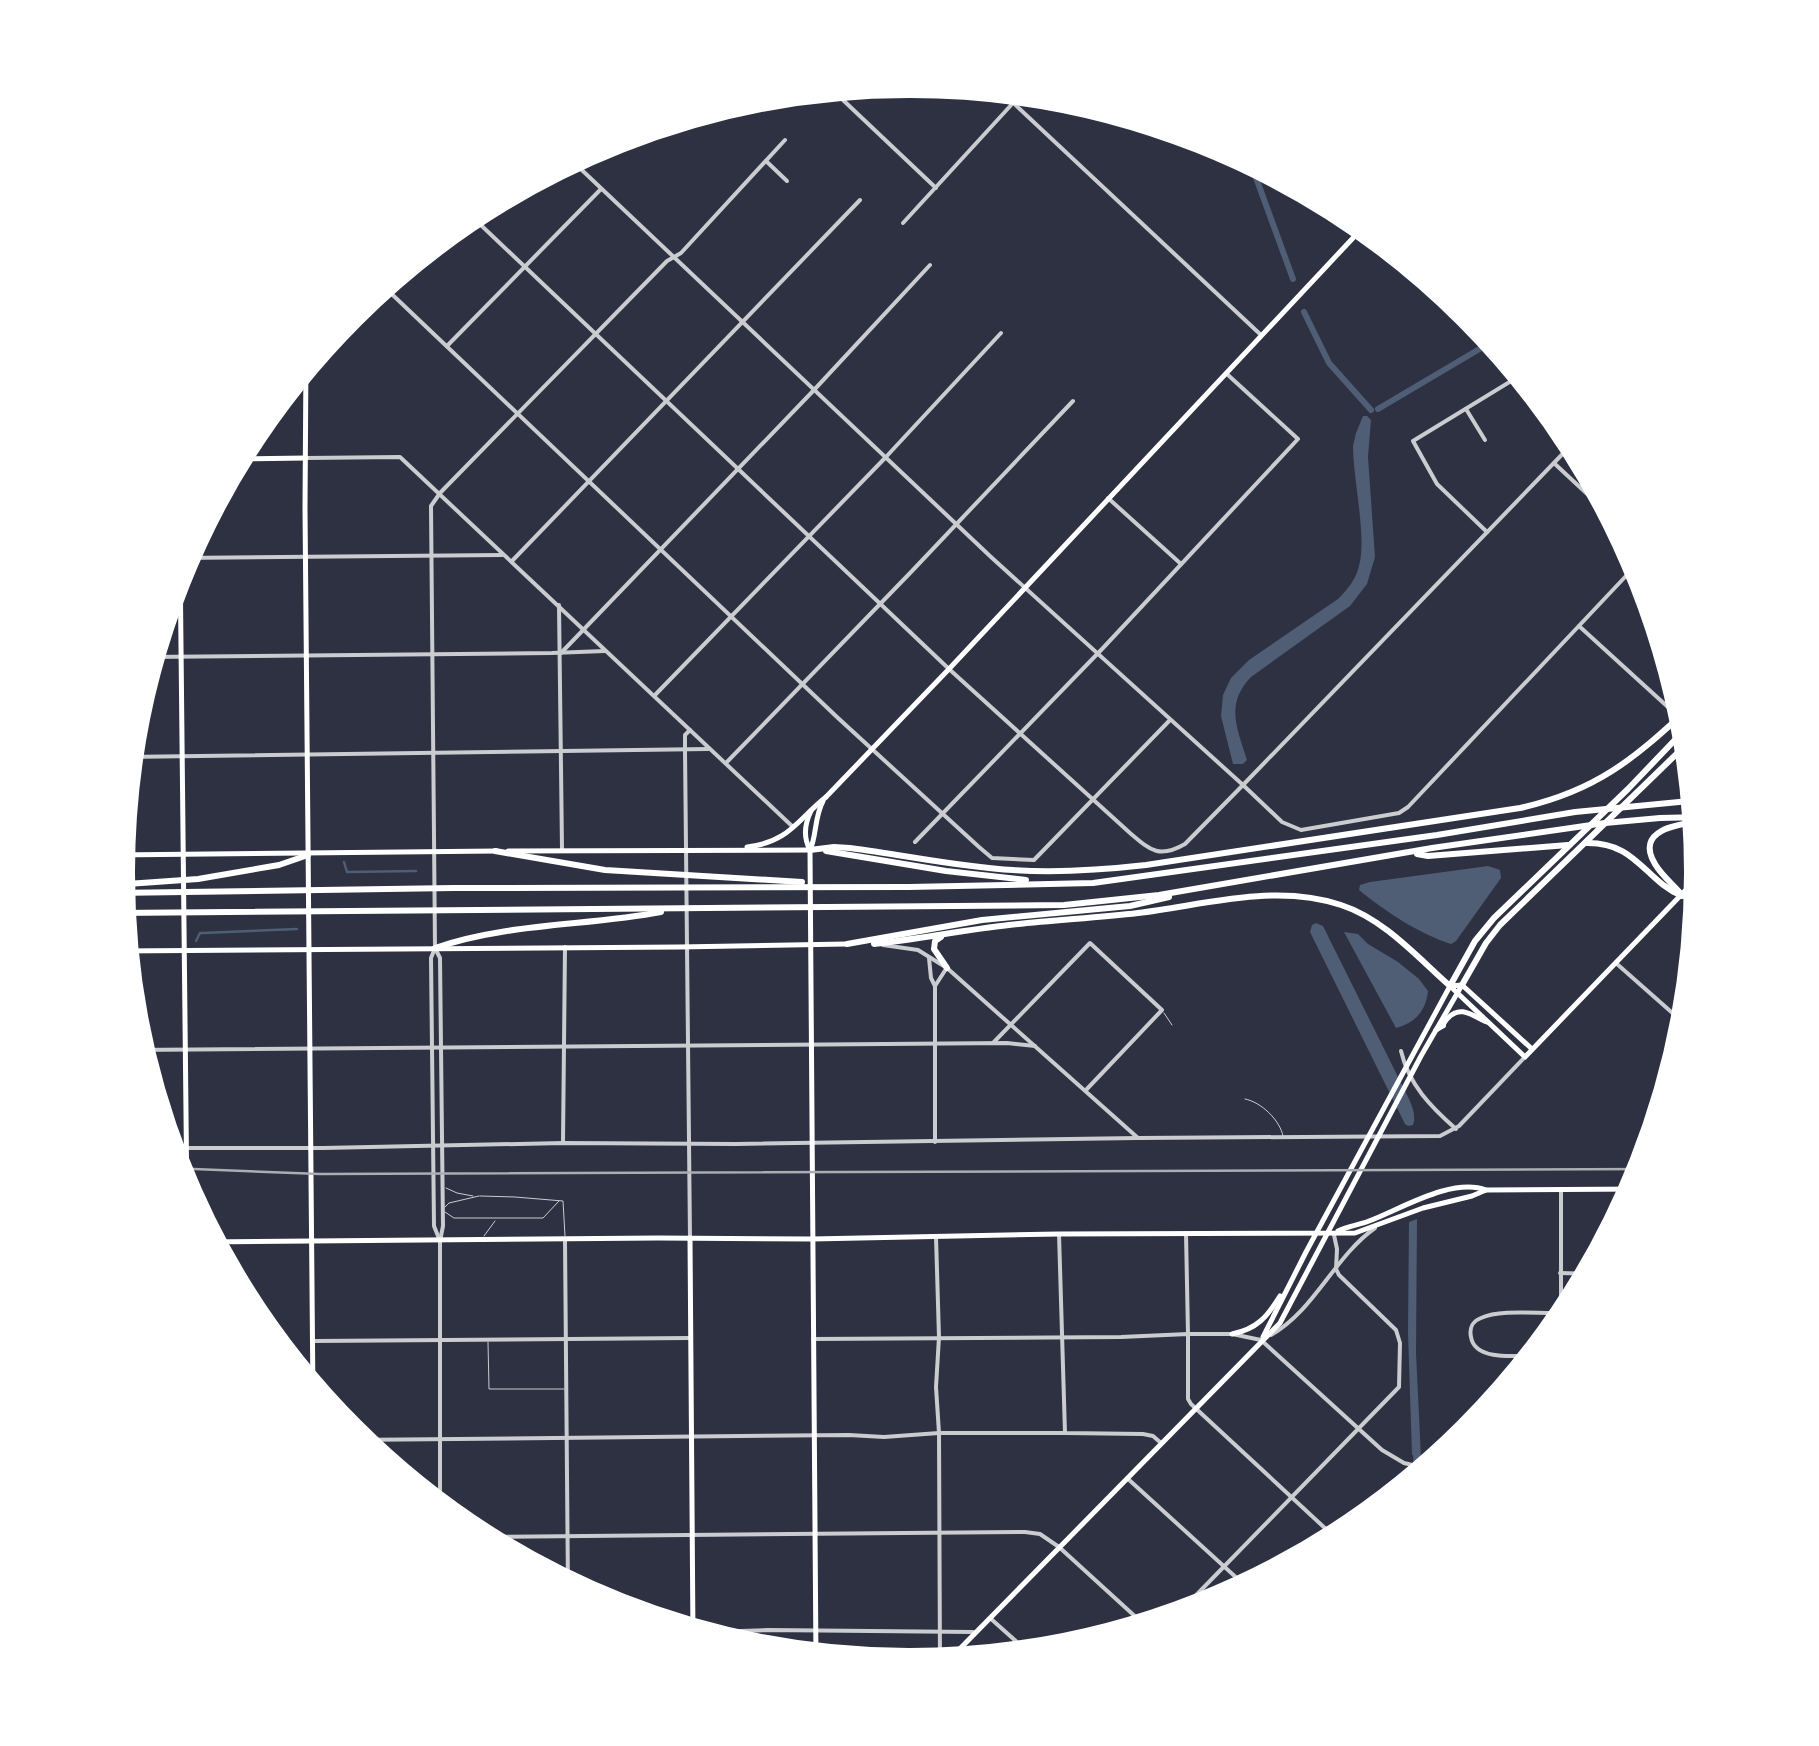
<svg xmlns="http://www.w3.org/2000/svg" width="1819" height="1746" viewBox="0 0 1819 1746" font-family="Bitter,serif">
<rect width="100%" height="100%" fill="#2d3142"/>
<g fill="#4f5d75">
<path d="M1363 416H1367L1371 420 1368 457 1375 557 1367 584 1350 606 1251 677C1225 704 1237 728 1247 760L1243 764H1233L1221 716 1223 695 1231 678 1249 660 1338 599C1348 589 1356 579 1359 566 1367 537 1353 479 1353 446L1356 433Z"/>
<path d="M1488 866 1500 870 1501 878 1456 941 1451 944C1419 934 1385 911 1359 890L1360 885 1370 882Z"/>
<path d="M1316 923 1323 926 1409 1099C1413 1108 1416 1117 1413 1125L1408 1126 1405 1124 1310 932 1312 925Z"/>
<path d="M1344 932 1358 934 1368 944 1398 962 1419 979 1428 991C1426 1011 1415 1023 1396 1028Z"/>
<path d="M1417 1219 1416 1353 1421 1458 1412 1455 1408 1333 1409 1222Z"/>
</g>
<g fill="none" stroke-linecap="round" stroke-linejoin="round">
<g stroke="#4f5d75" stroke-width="2.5">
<path d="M344 862 347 872 416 871"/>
<path d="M196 941 200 933H203L297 929"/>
</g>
<g stroke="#4f5d75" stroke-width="6">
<path d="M1247 153 1293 279"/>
<path d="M1304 312 1329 363 1371 410"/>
<path d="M1378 409 1498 338"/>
<path d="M1416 1450 1417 1484"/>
</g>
<g stroke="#caccd0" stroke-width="1">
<path d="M1164 1013 1172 1025"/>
<path d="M1245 1099C1261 1102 1280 1120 1283 1136"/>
<path d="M446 1188 457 1193 473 1196"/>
<path d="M480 1196 515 1197 563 1201 565 1236"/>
<path d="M445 1207 449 1203 479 1196"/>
<path d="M445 1212 454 1218H543L559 1201"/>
<path d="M484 1236 495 1221"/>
<path d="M488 1342 489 1389H564"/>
</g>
<g stroke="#caccd0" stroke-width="4">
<path d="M825 83 936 188"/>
<path d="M992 83 1261 335"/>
<path d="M766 161 787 181"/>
<path d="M465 210 949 669 1130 833C1150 850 1159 859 1185 844L1243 785 1282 822 1301 830 1399 813 1408 807 1642 559"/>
<path d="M903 223 1013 103"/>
<path d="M378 281 838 718 979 847 992 858 1034 860 1170 720"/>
<path d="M447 346 601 189"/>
<path d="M1518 377 1529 395"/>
<path d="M1466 409 1485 440"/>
<path d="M306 458 400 457 793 827"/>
<path d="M1555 464 1628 532"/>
<path d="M1108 498 1181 564"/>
<path d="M1487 532 1437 484 1413 441 1526 372"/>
<path d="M177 558 502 555"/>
<path d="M512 561 860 200"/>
<path d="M559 605 562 849"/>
<path d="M1579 626 1669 708"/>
<path d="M561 653 814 390 930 265"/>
<path d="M145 657 552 653 605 651"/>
<path d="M1663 657 1671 648"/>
<path d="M655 695 885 458 1001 333"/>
<path d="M123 757 708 749"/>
<path d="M726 763 912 571 1073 401"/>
<path d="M915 842 1103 648 1298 439 1228 375"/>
<path d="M435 947 431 506 440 493 667 261 681 253 785 140"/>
<path d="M929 958 931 978 935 986V1142"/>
<path d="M1617 964 1677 1017"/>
<path d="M935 986 946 969"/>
<path d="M993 1043 1090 943 1162 1010 1086 1090"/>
<path d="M1401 1051C1409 1085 1431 1107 1456 1129"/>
<path d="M563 1142 565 947"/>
<path d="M163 1148H323L563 1143 736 1144 1138 1138"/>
<path d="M936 1237 939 1337 936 1387 939 1433 940 1667"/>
<path d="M690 1238 685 750V735L690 730"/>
<path d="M565 1241 568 1591"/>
<path d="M1560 1273 1596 1274"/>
<path d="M1561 1331V1190"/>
<path d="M813 1339 1121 1337 1188 1334V1399L1191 1404 1341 1543"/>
<path d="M315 1341 690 1338"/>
<path d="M1542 1355C1522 1355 1475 1363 1471 1337 1469 1328 1473 1321 1481 1318 1500 1309 1539 1314 1560 1313"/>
<path d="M349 1440 849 1435 884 1437 939 1433H1065"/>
<path d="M1127 1478 1251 1591"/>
<path d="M468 1537 1025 1532 1040 1534 1059 1547"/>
<path d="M990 1618 1036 1659"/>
<path d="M1167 1625 1399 1387 1400 1343 1396 1330 1339 1275 1336 1269"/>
<path d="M678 1633 768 1630 973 1632"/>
</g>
<g stroke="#caccd0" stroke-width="4">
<path d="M567 156 991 557 1243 785 1578 438"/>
<path d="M883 945 918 950 947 968 1138 1138 1440 1136 1459 1126 1525 1057"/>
<path d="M435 948 440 958 443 1226 440 1241V1515"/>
<path d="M435 948 431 958 434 1226 440 1241"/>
<path d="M133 1050 1007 1043 1035 1046"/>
<path d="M1186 1233 1188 1334H1232L1261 1340 1382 1450 1404 1463 1433 1470"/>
<path d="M1059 1234 1065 1433 1143 1434 1153 1436 1161 1443"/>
<path d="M1334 1235 1337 1249 1336 1269"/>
<path d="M1271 1335C1315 1310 1334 1257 1375 1228"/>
<path d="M1059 1547 1150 1630"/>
</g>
<g stroke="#fff" stroke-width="5">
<path d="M306 357 305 508 313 1398"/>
<path d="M230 459 306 458"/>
<path d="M180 553 187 1206"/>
<path d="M826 797 949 669 1368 222"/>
<path d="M1338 1231C1348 1226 1359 1225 1369 1221 1401 1209 1452 1177 1486 1190L1641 1189"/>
<path d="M812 1239 1059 1234 1355 1233 1423 1208 1472 1196 1486 1190"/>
</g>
<g stroke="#fff" stroke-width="5">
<path d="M811 811C805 823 803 837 810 850L816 1662"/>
<path d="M747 847C789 842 796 821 826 797"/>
<path d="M810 850C817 835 814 818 823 801"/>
<path d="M508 851 810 850"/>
<path d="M113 855 497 851"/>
<path d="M119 951 679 947 846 944"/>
<path d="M1450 986 1525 1057 1707 868"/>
<path d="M1450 986 1462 985 1532 1049"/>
<path d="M1436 1030C1451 1021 1437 1031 1448 1018 1461 1004 1474 1017 1487 1022"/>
<path d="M690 1238 693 1637"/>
<path d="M206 1242 658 1238 812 1239"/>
<path d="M1232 1334C1257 1329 1267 1317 1280 1296"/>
<path d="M1263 1337 1306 1252 1450 986"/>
<path d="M941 1668 1280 1323 1421 1056 1462 985"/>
</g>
<g stroke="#fff" stroke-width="6">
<path d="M1586 843C1637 842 1644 880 1682 896"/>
<path d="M810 850 834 847 850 848C905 855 959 867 1013 870 1057 873 1102 870 1146 865L1520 808C1596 791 1634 759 1689 708"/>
<path d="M495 851 605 870 802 882"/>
<path d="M826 851 946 871 1026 880"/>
<path d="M1417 854 1428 856 1568 845"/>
<path d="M113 885 198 879 279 865 308 855"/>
<path d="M114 893 454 888 909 887 1093 883 1437 835 1575 812 1700 800"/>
<path d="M1682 895C1673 884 1662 876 1655 864 1634 829 1680 824 1702 821"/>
<path d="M116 913 1064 905 1159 895 1432 848 1605 823 1660 818 1702 817"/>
<path d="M941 937 935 941 934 949 947 968"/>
<path d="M847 944 982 920 1130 906 1169 897"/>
<path d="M874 944C919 939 964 930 1009 925 1052 920 1095 918 1138 913 1205 905 1275 883 1341 905 1384 919 1417 957 1450 986L1475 941 1494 918 1628 789 1693 721"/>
<path d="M435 948C507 923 587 926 661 912"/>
<path d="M1462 985 1486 943 1500 925 1694 737"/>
</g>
<path stroke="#abadb3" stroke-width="2.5" d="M169 1168 320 1174 1650 1169"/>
</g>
<path d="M0 0H1819V1746H0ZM909 92H910A780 780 0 0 1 1690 872V874A780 780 0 0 1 910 1654H909A780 780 0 0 1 129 874V872A780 780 0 0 1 909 92Z" fill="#fff" fill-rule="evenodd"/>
<path fill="none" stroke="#fff" stroke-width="12" d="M909 92H910A780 780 0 0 1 1690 872V874A780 780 0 0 1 910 1654H909A780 780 0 0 1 129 874V872A780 780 0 0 1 909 92Z"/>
</svg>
